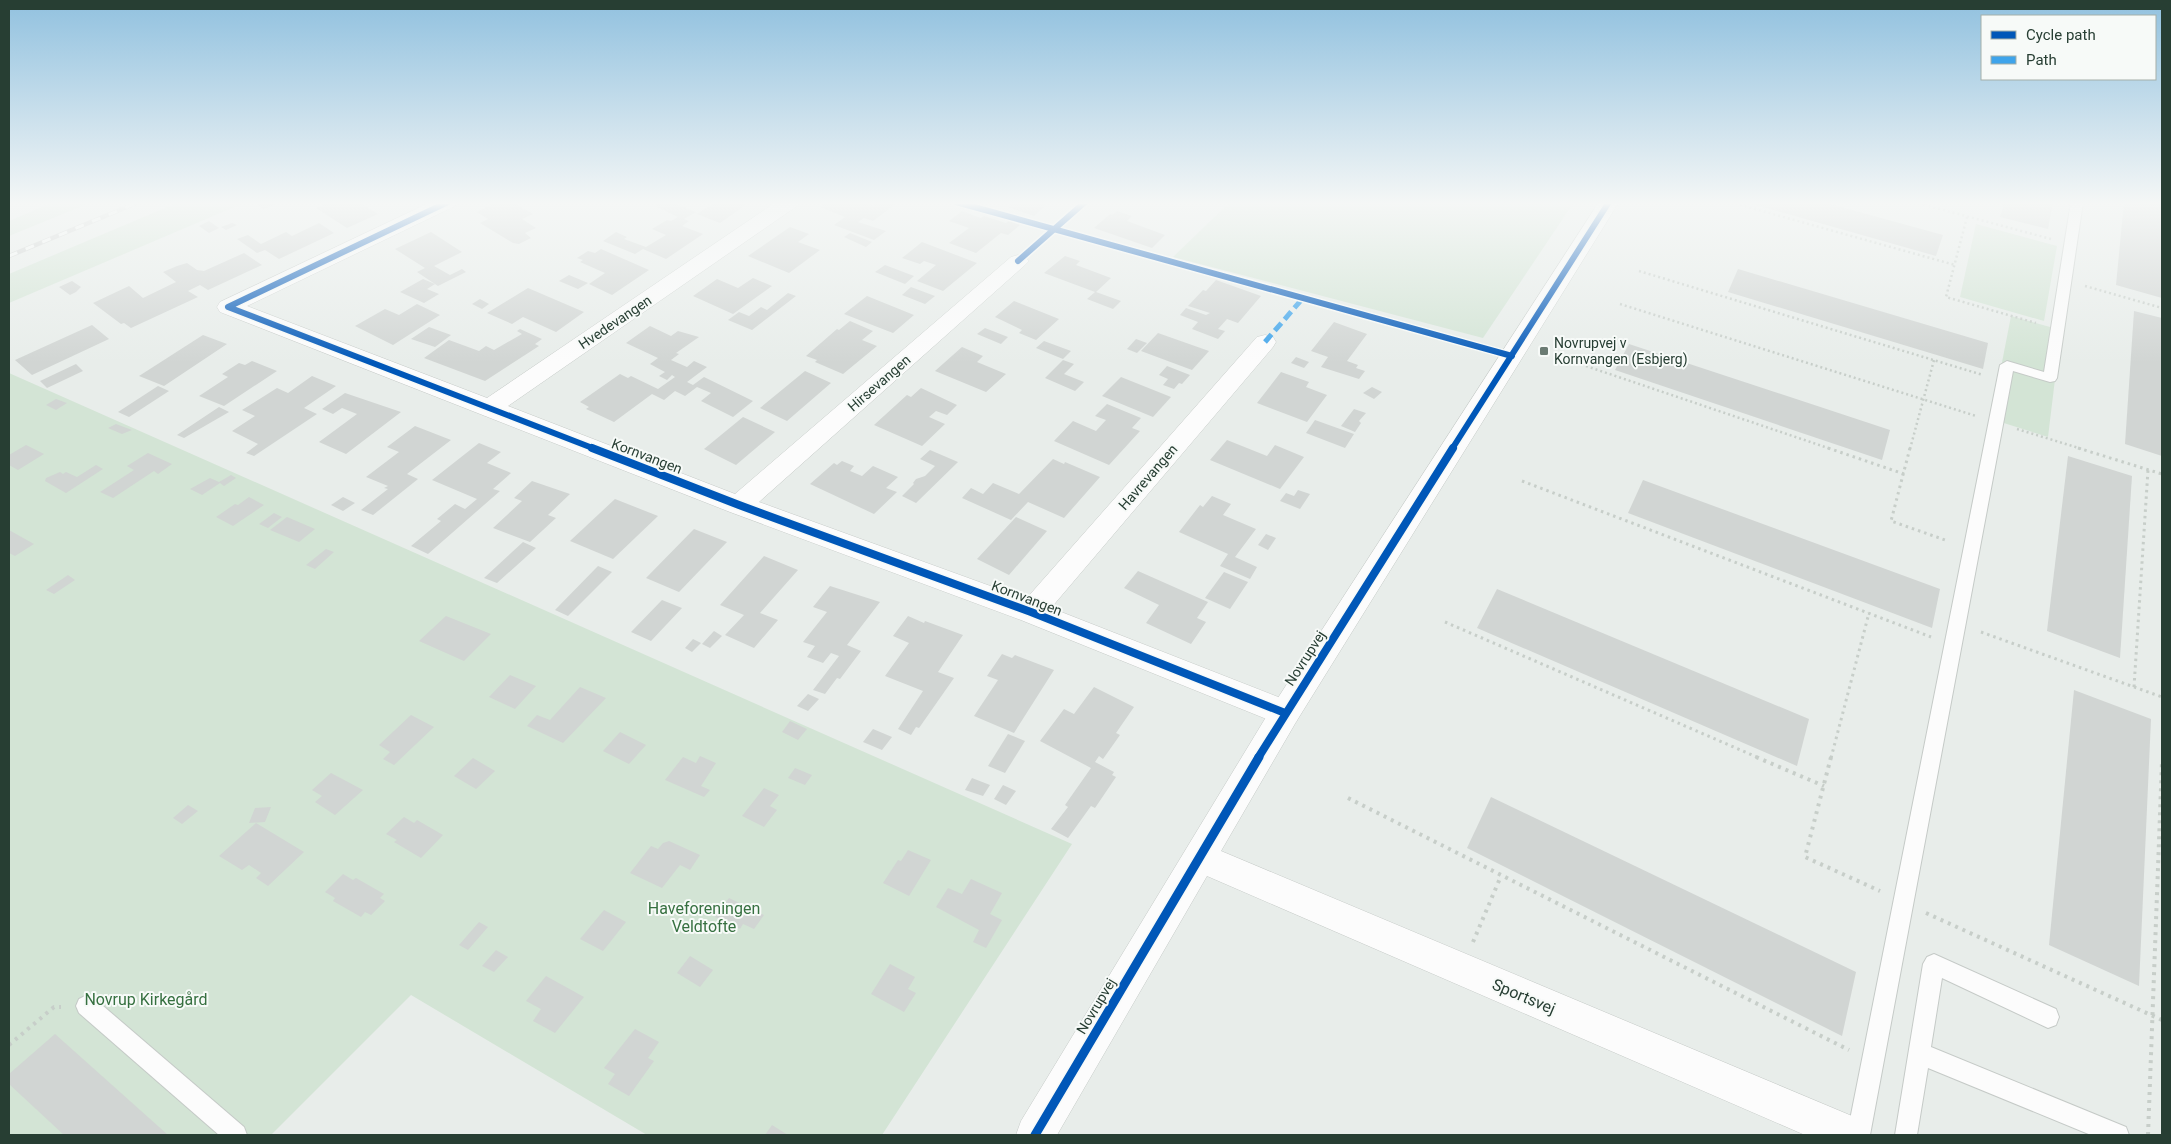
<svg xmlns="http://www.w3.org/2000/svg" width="2171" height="1144" viewBox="0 0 2171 1144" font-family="Roboto,sans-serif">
<rect width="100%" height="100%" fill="#e8edea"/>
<g fill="#d3e4d5">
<path d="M54 202H92L9 236V221Z"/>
<path d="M179 202H246L9 303V274Z"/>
<path d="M1230 202H1574L1483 338 1173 257Z"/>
<path d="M1976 224 2057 246 2044 321 1960 297Z"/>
<path d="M2011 316 2061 330 2048 437 1991 419Z"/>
<path d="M9 373 1072 844 882 1135H647L411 995 271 1135H9Z"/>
</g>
<g fill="#d1d5d3">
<path d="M254 202H275L276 204 263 209Z"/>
<path d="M317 202H359L378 214 347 228 316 208 322 205Z"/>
<path d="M496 202H513L533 214 522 219 536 228 525 233 531 238 519 244 513 243 480 223 488 219 477 212Z"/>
<path d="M661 202H673L696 212 684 219 689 221 682 226 703 234 666 259 643 249 635 254 603 241 616 232 627 237 624 239 646 247 666 235 652 229 667 220 671 221 678 217 655 206Z"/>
<path d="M715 202H750L720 223 697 214Z"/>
<path d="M827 202H863L873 206 878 202 897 203 873 221 864 218 858 222 886 231 874 240 834 225 845 217 820 207Z"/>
<path d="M1013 202H1049L1034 216 1008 207Z"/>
<path d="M1745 202H1823L1943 235 1936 256Z"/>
<path d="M2004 202H2053L2048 229 2000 217Z"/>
<path d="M2124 202H2162V298L2116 285Z"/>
<path d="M962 211 981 218 984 216 1006 223 1009 221 1020 225 1008 235 1001 233 976 253 949 243 969 228 949 221Z"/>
<path d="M1117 211 1132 216 1127 221 1165 235 1152 248 1094 228 1110 214 1112 215Z"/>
<path d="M209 221 219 228 209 233 199 226Z"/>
<path d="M232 223 237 225 226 230 221 227Z"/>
<path d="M319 223 334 233 279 259 265 250 257 253 237 239 248 235 261 244 286 232 292 236Z"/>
<path d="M790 227 809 234 798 242 820 250 789 273 748 256Z"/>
<path d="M431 232 462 252 434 266 450 275 462 269 466 272 438 286 417 272 425 268 395 249Z"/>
<path d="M850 233 872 242 866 247 844 237Z"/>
<path d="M922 242 977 263 943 291 917 281 936 265 924 261 920 264 902 258Z"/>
<path d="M601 249 649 270 612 295 589 284 605 273 580 262 583 260 577 258 588 251 595 253Z"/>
<path d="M244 253 262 265 208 290 200 285 188 291 198 297 131 328 124 323 121 324 93 303 129 286 143 298 176 282 163 272 177 266 187 263 197 270 204 271Z"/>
<path d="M1065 256 1080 261 1076 265 1111 278 1096 292 1121 301 1113 309 1087 299 1095 292 1044 273Z"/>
<path d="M885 265 914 276 905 284 875 272Z"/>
<path d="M1738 269 1988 343 1983 369 1728 292Z"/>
<path d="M569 275 588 283 578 289 559 281Z"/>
<path d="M753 278 772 286 733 314 693 296 717 279 738 288Z"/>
<path d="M423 279 435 284 427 289 439 294 424 303 400 292Z"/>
<path d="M1216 280 1261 296 1238 323 1227 319 1218 329 1225 331 1218 339 1192 329 1198 322 1180 315 1186 308 1206 315 1210 313 1188 306 1203 290 1206 291Z"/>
<path d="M72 281 81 287 76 292 70 295 59 287Z"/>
<path d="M911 287 935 296 925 304 902 295Z"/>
<path d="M528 288 584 312 556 332 523 317 512 324 487 313Z"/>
<path d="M788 293 796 296 752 330 728 320 739 312 749 316 761 307 767 310Z"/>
<path d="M867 296 914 315 893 333 844 314Z"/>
<path d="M480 299 489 304 482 309 472 304Z"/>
<path d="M1014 301 1059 319 1036 340 1019 333 1022 330 995 317Z"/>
<path d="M417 304 440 315 393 345 355 326 385 309 399 315Z"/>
<path d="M2134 311 2162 318V456L2125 444Z"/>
<path d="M850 321 873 331 862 340 877 346 843 374 815 362 817 360 806 356 837 329 839 330Z"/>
<path d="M1334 322 1367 334 1347 361 1358 365 1356 368 1365 371 1359 379 1321 367 1328 357 1311 351Z"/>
<path d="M92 325 109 339 32 375 15 360Z"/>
<path d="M650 326 671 336 678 331 699 337 676 353 679 354 671 360 687 367 694 361 707 367 687 382 693 385 704 377 753 401 733 417 701 401 711 393 697 387 685 396 675 391 664 400 652 394 614 422 586 409 589 407 580 402 620 374 628 378 631 376 658 389 675 377 672 375 667 380 659 376 665 372 650 364 658 358 626 343Z"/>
<path d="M429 327 451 335 435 347 411 339Z"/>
<path d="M985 328 1008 337 1001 344 977 334Z"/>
<path d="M520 329 542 339 535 344 539 346 485 381 424 358 449 340 479 351 486 346 494 350 522 334 517 331Z"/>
<path d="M1158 333 1209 351 1192 370 1141 351Z"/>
<path d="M203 335 227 344 164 386 139 376Z"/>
<path d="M1136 339 1147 343 1137 353 1127 349Z"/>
<path d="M1044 341 1071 351 1063 359 1036 348Z"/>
<path d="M1629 344 1890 430 1882 460 1615 370Z"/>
<path d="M962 347 983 356 977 362 1006 374 986 392 935 371Z"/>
<path d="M1296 357 1309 362 1304 368 1291 363Z"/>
<path d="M1063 360 1074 364 1064 374 1084 382 1075 391 1045 378Z"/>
<path d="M252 361 277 371 224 406 199 396 228 377 222 374 239 363 245 365Z"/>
<path d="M76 364 83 371 47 388 40 381Z"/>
<path d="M1167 366 1190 375 1182 384 1179 383 1174 389 1163 385 1168 379 1159 375Z"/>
<path d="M805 371 831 383 787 421 760 408Z"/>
<path d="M1281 372 1309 382 1306 387 1327 395 1307 422 1257 403Z"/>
<path d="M312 376 336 386 304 408 317 414 254 456 246 453 258 444 232 431 255 416 242 410 277 388 288 393Z"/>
<path d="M1121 377 1171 397 1153 417 1102 396Z"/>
<path d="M158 386 169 391 129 417 118 412Z"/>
<path d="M1372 387 1382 392 1374 399 1363 393Z"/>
<path d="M921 388 957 405 947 415 936 411 929 417 945 424 922 446 874 425 907 395 911 397Z"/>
<path d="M345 393 401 412 346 454 319 442 357 414 342 408 333 414 322 409Z"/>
<path d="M56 399 67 403 56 410 46 405Z"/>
<path d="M1107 404 1141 418 1132 428 1140 431 1109 465 1054 441 1073 421 1096 431 1106 420 1095 416Z"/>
<path d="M219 407 229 412 184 438 177 435Z"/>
<path d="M1354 409 1366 413 1359 421 1361 423 1355 432 1341 426Z"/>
<path d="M743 417 775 432 736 465 704 449Z"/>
<path d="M1315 420 1354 434 1345 448 1306 433Z"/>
<path d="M116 424 132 430 122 434 108 428Z"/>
<path d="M415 426 451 440 407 474 418 479 373 515 361 510 388 489 384 488 388 486 366 477 399 452 387 447Z"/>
<path d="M1227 440 1267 456 1275 445 1304 457 1280 489 1210 460Z"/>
<path d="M479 443 501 452 487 463 511 473 493 489 500 491 428 554 411 546 441 521 437 519 455 504 465 509 477 499 432 480Z"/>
<path d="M26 445 44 454 18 470 9 465V455Z"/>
<path d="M930 450 958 462 916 503 902 496 914 484 913 483 916 479 925 476 935 466 920 459Z"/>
<path d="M148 453 172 464 158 474 154 471 113 498 100 492 134 470 127 466Z"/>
<path d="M2068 456 2132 476 2120 658 2047 631Z"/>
<path d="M1053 459 1064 464 1065 462 1100 477 1064 518 1028 502 1011 520 962 498 971 488 983 494 993 483 1019 494Z"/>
<path d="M842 461 854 466 850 471 862 476 873 466 898 477 886 488 897 492 874 514 810 484 834 463 837 465Z"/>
<path d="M96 465 103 469 66 493 45 481 46 478 60 472 63 474 66 472 77 477Z"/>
<path d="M231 475 236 478 224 486 220 483 202 495 190 489 210 478 219 482Z"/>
<path d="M1643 480 1940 589 1932 628 1628 513Z"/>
<path d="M532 481 570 494 548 515 556 518 530 542 493 528 522 501 514 498Z"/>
<path d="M1298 490 1310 494 1300 509 1280 501 1286 493 1294 496Z"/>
<path d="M1212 496 1231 504 1223 515 1256 529 1235 557 1257 567 1250 579 1220 566 1228 554 1179 532 1200 505 1203 507Z"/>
<path d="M249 497 264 505 233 526 216 517 235 504 238 505Z"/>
<path d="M343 497 355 503 343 511 331 505Z"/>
<path d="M615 499 658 516 613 559 570 541Z"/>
<path d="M274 513 282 517 268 528 259 524Z"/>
<path d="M287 517 315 529 299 542 270 530Z"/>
<path d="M1016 517 1047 531 1009 575 977 559Z"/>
<path d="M694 529 727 542 679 592 646 578Z"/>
<path d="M9 530 34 544 15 556 9 553Z"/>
<path d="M1266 534 1276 538 1268 550 1258 545Z"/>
<path d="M523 542 536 548 497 583 484 578Z"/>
<path d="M326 549 334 552 315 569 306 565Z"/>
<path d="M764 556 798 570 760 613 778 620 754 648 725 635 744 615 720 605Z"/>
<path d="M598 566 612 572 568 616 555 610Z"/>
<path d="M1138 571 1208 602 1197 618 1206 622 1191 644 1146 623 1159 605 1124 588Z"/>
<path d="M1224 572 1248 582 1230 609 1205 598Z"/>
<path d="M68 575 75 580 54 594 46 590Z"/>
<path d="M830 586 880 602 847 645 861 651 840 679 837 678 825 694 813 690 839 656 831 653 823 663 807 657 815 646 803 642 827 612 813 607Z"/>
<path d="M1497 589 1809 719 1797 766 1477 628Z"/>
<path d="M662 600 682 608 651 641 631 632Z"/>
<path d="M446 616 491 634 464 661 419 641Z"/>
<path d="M908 616 924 623 925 621 963 635 938 672 954 678 919 728 916 727 911 735 898 729 923 691 885 676 909 643 893 636Z"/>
<path d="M714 631 722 636 710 648 702 644Z"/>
<path d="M693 639 701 643 692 652 685 648Z"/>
<path d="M1002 654 1012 658 1015 655 1054 670 1014 733 974 716 998 680 987 676Z"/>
<path d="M510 675 536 686 515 709 489 697Z"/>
<path d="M580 687 606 698 563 743 527 726 537 715 550 720Z"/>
<path d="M1094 687 1134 707 1116 733 1120 735 1103 759 1099 756 1095 762 1114 772 1112 775 1116 777 1095 808 1091 806 1068 838 1051 829 1068 807 1065 805 1091 768 1040 741 1064 709 1074 714Z"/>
<path d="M2074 690 2151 719 2139 986 2049 945Z"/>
<path d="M808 694 819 699 808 711 797 706Z"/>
<path d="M411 715 434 727 394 765 383 759 390 752 379 745Z"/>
<path d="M790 721 807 729 798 740 782 732Z"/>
<path d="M873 729 892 737 882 750 863 742Z"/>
<path d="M620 732 646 745 629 764 603 751Z"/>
<path d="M1008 734 1025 741 1005 773 988 766Z"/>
<path d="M700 756 716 763 701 786 710 790 704 797 665 780 683 757 696 763Z"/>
<path d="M473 758 495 771 476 789 454 776Z"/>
<path d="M795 768 812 775 805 785 788 778Z"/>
<path d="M331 773 363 790 335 815 315 802 322 796 312 790Z"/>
<path d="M972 778 990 785 983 796 965 790Z"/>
<path d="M1003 785 1016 791 1006 805 994 799Z"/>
<path d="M764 788 779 795 770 806 777 810 764 827 742 816Z"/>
<path d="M1491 797 1856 972 1842 1036 1467 848Z"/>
<path d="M188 805 198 811 182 824 173 818Z"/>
<path d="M271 807 265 822 249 823 255 808Z"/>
<path d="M404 817 414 823 417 820 443 835 421 858 394 842 397 840 386 834Z"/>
<path d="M256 823 304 852 268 886 256 878 261 873 249 865 242 870 219 856Z"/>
<path d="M669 841 700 855 690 870 680 865 662 888 630 873 651 846 658 849 663 843Z"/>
<path d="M908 850 931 860 909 896 883 883 898 860 901 861Z"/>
<path d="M343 874 353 880 356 878 384 894 380 898 385 901 371 915 365 912 361 917 333 901 335 898 325 892Z"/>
<path d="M971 879 1002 893 990 914 1002 920 986 948 973 942 979 930 936 907 948 888 962 894Z"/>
<path d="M729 898 764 915 754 929 743 924 740 929 715 917Z"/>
<path d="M604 910 626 922 603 951 580 939Z"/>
<path d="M479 922 488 927 468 950 459 945Z"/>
<path d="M496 950 508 957 494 972 482 966Z"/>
<path d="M690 956 713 970 700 987 677 973Z"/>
<path d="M890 964 915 977 908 989 916 993 904 1012 871 994Z"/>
<path d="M546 976 584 997 555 1033 533 1021 541 1009 526 1001Z"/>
<path d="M635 1029 659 1042 648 1058 654 1061 629 1096 608 1084 615 1074 604 1068Z"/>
<path d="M55 1034 168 1135H64L9 1084V1074Z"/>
<path d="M772 1125 788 1135H765Z"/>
</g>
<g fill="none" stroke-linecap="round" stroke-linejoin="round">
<defs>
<g id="service">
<path d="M2071 202H2083L2057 378 2055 381 2050 382 2013 371 1870 1135H1847L2000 365 2007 361 2044 372Z"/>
<path d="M1934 954 2056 1009 2059 1017 2056 1025 2048 1028 1942 978 1931 1047 2126 1127 2129 1135H2091L1928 1068 1917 1135H1895L1923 964 1927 957Z"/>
<path d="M87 995 95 999 244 1127 247 1135H219L79 1013 76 1006 79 999Z"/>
</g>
<path id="minor" d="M431 202H458L455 206 247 306 487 398 776 202H800L797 206 508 406 735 494 1011 257 1018 255 1025 257 1029 261 1025 265 759 502 1026 599 1257 337 1265 335 1273 337 1276 342 1273 347 1051 608 1296 704 1300 713 1296 722 1285 725 1274 722 1021 620 730 512 220 312 217 307 220 302Z"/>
<path id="tertiary" d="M1599 202H1619L1296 722 1221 851 1864 1121 1869 1135H1805L1207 876 1057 1135H1016L1021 1121 1274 704Z"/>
</defs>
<use href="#service" stroke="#c5cac7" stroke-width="2"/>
<use href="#minor" stroke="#c5cac7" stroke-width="1"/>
<use href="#tertiary" stroke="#c5cac7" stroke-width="1"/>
<g stroke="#c7cec9" stroke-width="2.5" stroke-dasharray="2 3" stroke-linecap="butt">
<path d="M1730 202 1955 265"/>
<path d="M1914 202 2051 239"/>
<path d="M1967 217 1946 297 2036 323"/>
<path d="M1639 271 1983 375"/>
<path d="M2085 286 2162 308"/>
<path d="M1620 304 1976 416"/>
<path d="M1586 366 1831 449"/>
<path d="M2017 429 2082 449"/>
<path d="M1910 449 1934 360"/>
</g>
<g stroke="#c7cec9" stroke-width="3" stroke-dasharray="2.5 4" stroke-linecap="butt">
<path d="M1828 448 1904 474"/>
<path d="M1910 448 1891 521 1948 541"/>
<path d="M2078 448 2162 474"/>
<path d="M1522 481 1931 637"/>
<path d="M1445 622 1759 758"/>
<path d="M1981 632 2162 697"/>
<path d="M2134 687 2148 470"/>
<path d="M1831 758 1869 613"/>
</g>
<g stroke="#c7cec9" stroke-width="4" stroke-dasharray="3 5" stroke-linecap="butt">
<path d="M1756 757 1824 786"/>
<path d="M1831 757 1805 857 1880 891"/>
<path d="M1348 798 1849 1050"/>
<path d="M1926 913 2162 1020"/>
<path d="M1473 942 1501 876"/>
<path d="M9 1045 54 1007H61"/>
<path d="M2148 1135 2162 761"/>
</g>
<use href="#service" fill="#fcfcfc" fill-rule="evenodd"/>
<use href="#minor" fill="#fcfcfc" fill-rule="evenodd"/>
<use href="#tertiary" fill="#fcfcfc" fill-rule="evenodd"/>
<defs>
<path id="rail" d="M9 256 139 202"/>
</defs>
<use href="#rail" stroke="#c9cccb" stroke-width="4.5"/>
<use href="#rail" stroke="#f7faf8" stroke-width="3" stroke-dasharray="9" stroke-linecap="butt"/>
<path stroke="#3ea4eb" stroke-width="5" stroke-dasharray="10 5" stroke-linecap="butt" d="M1265 342 1303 298"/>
<defs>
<g id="cycleway-far2">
<path d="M448 202 228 307 595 449"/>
<path d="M956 202 1512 356"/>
<path d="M1018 261 1085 202"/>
<path d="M1452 449 1609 202"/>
</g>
<g id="cycleway-far1">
<path d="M592 448 739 505 1031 612 1285 713"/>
<path d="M1258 758 1453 448"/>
</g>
<path id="cycleway" d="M1035 1135 1259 757"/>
</defs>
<use href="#cycleway-far2" stroke="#f7faf8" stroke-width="9"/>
<use href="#cycleway-far1" stroke="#f7faf8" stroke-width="11"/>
<use href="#cycleway" stroke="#f7faf8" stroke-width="12"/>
<use href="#cycleway-far2" stroke="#0057b8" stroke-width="6"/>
<use href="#cycleway-far1" stroke="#0057b8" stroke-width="8"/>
<use href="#cycleway" stroke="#0057b8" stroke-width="9"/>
</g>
<linearGradient id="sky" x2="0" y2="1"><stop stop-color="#91c1df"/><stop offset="0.56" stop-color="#f5f7f6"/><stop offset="1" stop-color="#f5f7f6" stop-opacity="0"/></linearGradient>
<rect width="2171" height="363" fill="url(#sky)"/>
<rect fill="#6b7b73" stroke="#f7faf8" stroke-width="2" x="1539" y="346" width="10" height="10" rx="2.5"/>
<g text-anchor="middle" stroke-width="4" stroke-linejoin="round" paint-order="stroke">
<g font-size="14" fill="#273e33" stroke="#f7faf8">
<text transform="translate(615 322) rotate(-34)" y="5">Hvedevangen</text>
<text transform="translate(879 383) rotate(-41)" y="5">Hirsevangen</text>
<text transform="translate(647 456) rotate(21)" y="5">Kornvangen</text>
<text transform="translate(1148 477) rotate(-49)" y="5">Havrevangen</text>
<text transform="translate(1027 598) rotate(21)" y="5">Kornvangen</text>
<text transform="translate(1305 658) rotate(-57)" y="5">Novrupvej</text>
<text transform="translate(1096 1006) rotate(-59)" y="5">Novrupvej</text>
</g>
<g font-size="14" fill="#273e33" stroke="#f7faf8" text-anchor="start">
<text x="1554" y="348">Novrupvej v<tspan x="1554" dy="16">Kornvangen (Esbjerg)</tspan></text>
</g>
<g font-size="16" fill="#367040" stroke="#f7faf8">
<text x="704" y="914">Haveforeningen<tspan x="704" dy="18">Veldtofte</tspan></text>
<text x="146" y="1005">Novrup Kirkegård</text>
</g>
<g font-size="16" fill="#273e33" stroke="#f7faf8">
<text transform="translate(1524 996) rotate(23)" y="6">Sportsvej</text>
</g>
</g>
<rect width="2171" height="1144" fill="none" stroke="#273e33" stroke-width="20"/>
<rect x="1981" y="15" width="175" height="65" fill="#f7faf8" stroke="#a4afa9"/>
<rect x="1991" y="31" width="25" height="8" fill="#0057b8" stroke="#a4afa9"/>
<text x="2026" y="40" font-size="15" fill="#273e33">Cycle path</text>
<rect x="1991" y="56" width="25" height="8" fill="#3ea4eb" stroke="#a4afa9"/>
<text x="2026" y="65" font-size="15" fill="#273e33">Path</text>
</svg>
